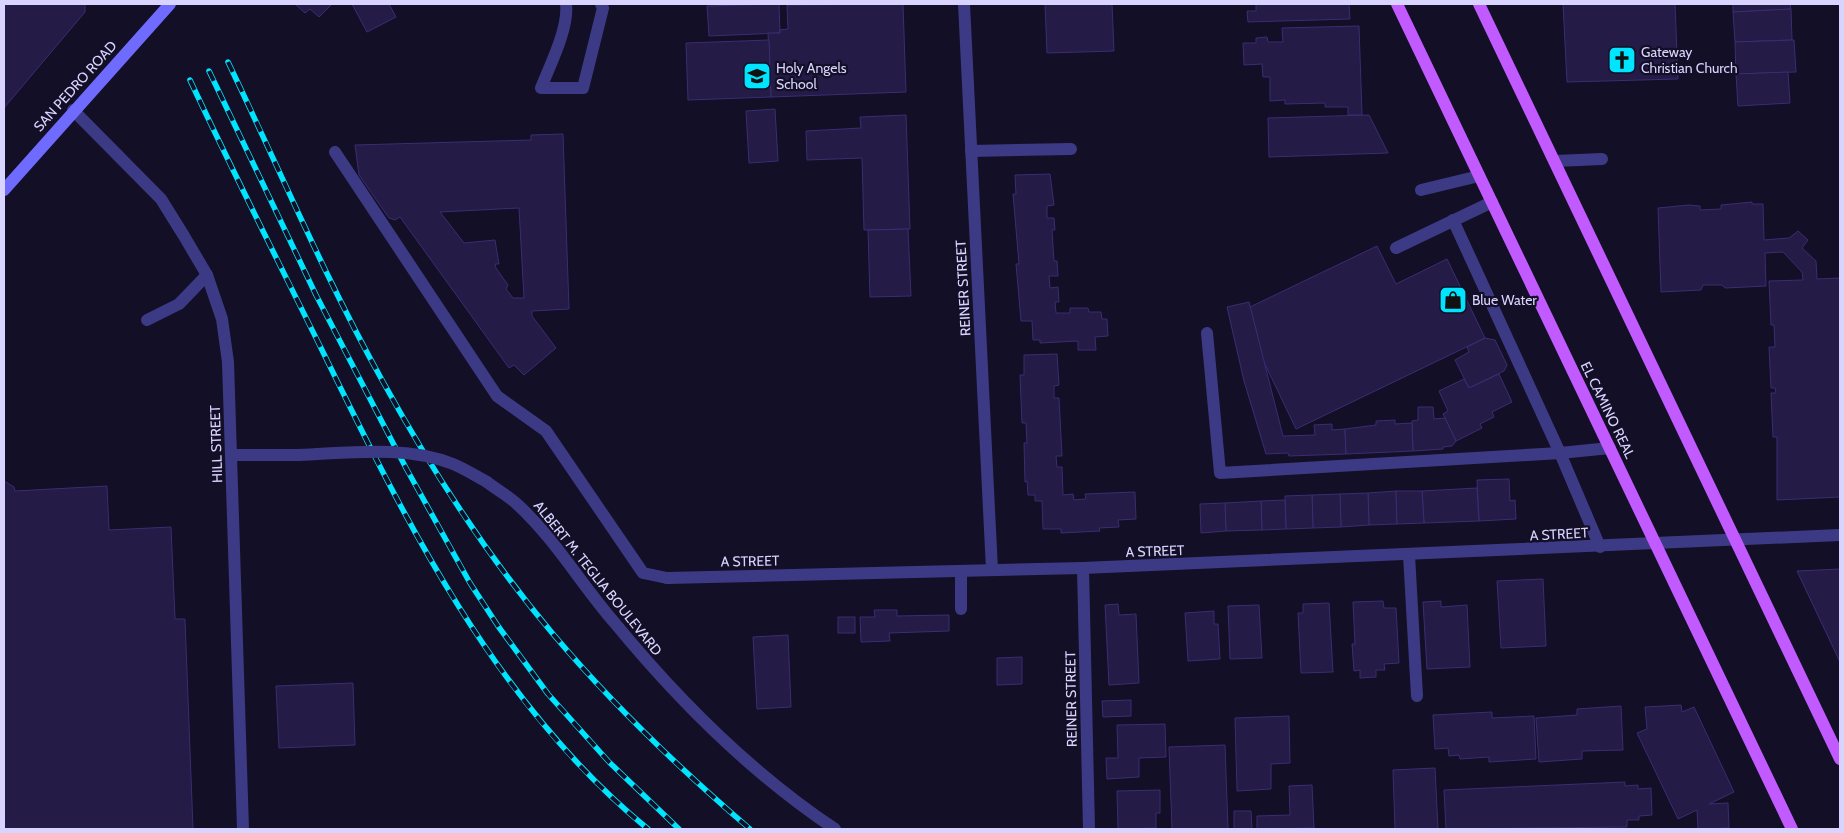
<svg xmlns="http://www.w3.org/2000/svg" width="1844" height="833" viewBox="0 0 1844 833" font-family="Cabin,sans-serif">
<rect width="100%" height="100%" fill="#130f26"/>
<g fill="#241b47" stroke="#3b2d73" fill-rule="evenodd">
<path d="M4 4H85V12L4 108Z"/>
<path d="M295 4H332L319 17 310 9 305 13Z"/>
<path d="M352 4H389L396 17 367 32Z"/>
<path d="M779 4 780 33 709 36 707 6Z"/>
<path d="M903 4 906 92 771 97 768 33H780V30L788 29 787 5Z"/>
<path d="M1045 4H1112L1114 51 1047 53Z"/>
<path d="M1256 4H1349L1350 19 1248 22 1247 11H1256Z"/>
<path d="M1563 4H1678H1675L1678 79 1567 82Z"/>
<path d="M1733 4H1790L1791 9 1733 12Z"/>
<path d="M1791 9 1792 40 1735 42 1733 12Z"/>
<path d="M1359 26 1362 115H1348V107H1325V103L1285 104V100L1270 101V77H1263L1262 64 1244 65 1243 43H1256V38L1267 37 1268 42H1283L1282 28Z"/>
<path d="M769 40 771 97 688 100 686 43Z"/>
<path d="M1794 40 1796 72 1736 74 1735 42Z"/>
<path d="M1788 72 1790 103 1738 106 1736 74Z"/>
<path d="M775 109 778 161 749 163 746 111Z"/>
<path d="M906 115 910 229 864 230 862 158 807 160 806 131 861 128 860 117Z"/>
<path d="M1369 115 1388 153 1269 157 1268 118Z"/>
<path d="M563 134 569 309 532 311V316L556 348 524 375 514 365 509 368 400 217 395 220 389 218 359 175 355 145 531 140V135ZM519 208 524 298H513L506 289 508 285 496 268 495 264H499L495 240 464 243 440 212Z"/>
<path d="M1050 174 1054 205 1047 206V218H1054L1055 230H1052L1054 261H1057L1058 276H1049L1050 288 1058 287 1059 302H1055L1056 313H1070V308H1088L1089 312H1101L1102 319H1107L1108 336 1095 337 1096 350H1078V341L1040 343V340H1033L1032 321H1021L1016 264H1019L1013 194H1016L1015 175Z"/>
<path d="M1752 202V204H1763L1764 240 1789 238 1798 231 1808 240 1802 248 1816 261 1817 279 1840 278V497L1777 500V437H1773L1771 393H1776L1775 388H1771L1769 347H1775L1774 325H1771L1769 281 1803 280 1802 272 1783 252 1765 253 1766 286 1725 288 1722 285H1703L1701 290 1661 292 1658 208 1689 205 1700 206V210L1721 209V205Z"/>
<path d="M908 229 911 296 870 297 868 230Z"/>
<path d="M1377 246 1396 284 1447 259 1485 338 1296 429 1263 360 1250 307Z"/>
<path d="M1249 302 1283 436 1315 435 1314 425 1332 424V430L1345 429 1346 454 1289 456 1288 453 1266 454 1244 381 1227 307Z"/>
<path d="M1485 338 1495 340 1507 365 1504 371 1469 388 1455 360 1469 352 1467 347Z"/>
<path d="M1057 354 1059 385 1054 386V398H1059L1062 456H1056L1057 467H1062L1063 495 1073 494 1074 500 1086 499 1085 494 1135 492 1136 519 1118 520 1119 527 1099 528 1100 531 1061 533V529H1043L1042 501H1035V495H1028L1027 481 1025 482 1024 443H1027L1026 423H1022L1020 375H1024V355Z"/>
<path d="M1499 374 1512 402 1492 412 1494 417 1480 424 1482 428 1456 441 1443 414 1448 411 1439 391 1464 379 1469 388Z"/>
<path d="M1418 407H1433L1434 419 1445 418 1456 441 1452 446 1443 447V449L1413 451 1412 421 1418 420Z"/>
<path d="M1395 420V424L1412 423 1413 451 1346 454 1345 429 1376 425V421Z"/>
<path d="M1509 479 1510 501 1515 500 1516 519 1479 521 1477 480Z"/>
<path d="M4 481 14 487 15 491 107 486 109 530 171 527 175 619H185L193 829H4Z"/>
<path d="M1477 488 1479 521 1424 523 1422 491Z"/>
<path d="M1396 491 1397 524 1369 525 1368 493Z"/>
<path d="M1396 491H1422L1424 523 1397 524Z"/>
<path d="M1368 493 1369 525 1341 527 1340 494Z"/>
<path d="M1340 494 1341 527 1313 528 1312 495Z"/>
<path d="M1312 495 1313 528 1286 529 1285 496Z"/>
<path d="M1285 500 1286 529 1262 530 1261 501Z"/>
<path d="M1261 501 1262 530 1226 531 1225 503Z"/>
<path d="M1225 503 1226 531 1201 533 1200 504Z"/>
<path d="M1840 569V662L1797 571Z"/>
<path d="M1543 579 1546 646 1501 648 1497 581Z"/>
<path d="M1383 601 1384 608H1396L1399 663 1384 664 1385 670H1376V677L1360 678V670L1354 671 1352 644H1355L1353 602Z"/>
<path d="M1441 601V607L1467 605 1470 667 1427 669 1423 602Z"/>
<path d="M1329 603 1333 672 1301 673 1298 613H1303V604Z"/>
<path d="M1118 604 1119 615 1136 614 1139 683 1109 685 1105 605Z"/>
<path d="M1259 605 1262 658 1230 659 1228 606Z"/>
<path d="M874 610H897V616L949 615V631L889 633 890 641 861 642 860 617H875Z"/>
<path d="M1214 611V624H1218L1220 659 1188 661 1185 613Z"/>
<rect x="838" y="617" width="17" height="16"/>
<path d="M788 635 791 707 757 709 753 637Z"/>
<path d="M1022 657V684L997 685V658Z"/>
<path d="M353 683 355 745 279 748 276 686Z"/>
<path d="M1131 700V716L1103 717 1102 701Z"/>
<path d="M1681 705 1682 712 1694 707 1734 792 1709 804 1728 803 1729 828 1698 829 1697 810 1678 819 1637 733 1647 729 1645 707Z"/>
<path d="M1621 706 1623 750 1582 751V759L1539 762 1536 718 1577 715V709Z"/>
<path d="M1492 712V718L1534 716 1536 759 1489 762V757L1460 759 1459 755 1449 756 1448 748 1435 749 1433 715Z"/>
<path d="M1289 716 1290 763 1271 764V789L1237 791 1235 718Z"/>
<path d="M1165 724 1166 757 1139 758V777L1107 779 1106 758H1118L1117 725Z"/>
<path d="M1225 745 1228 829H1172L1169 747Z"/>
<path d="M1435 768 1438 829H1395L1393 770Z"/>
<path d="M1625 782V786L1638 785V789L1651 788 1652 815 1639 816V820H1627V827L1446 829 1444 790Z"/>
<path d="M1312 785 1314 828 1257 829V816L1290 815 1289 786Z"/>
<path d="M1160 790V813H1156V828L1118 829 1117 791Z"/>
<path d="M1234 811H1251L1252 829H1234Z"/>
</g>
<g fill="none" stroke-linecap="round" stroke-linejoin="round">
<g stroke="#3d3a85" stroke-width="12">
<path d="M566 4C569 28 550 65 541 88H583L603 8 601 4"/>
<path d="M971 151 1071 149"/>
<path d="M335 152 497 396 546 431 643 573 667 578"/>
<path d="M1555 161 1602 159"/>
<path d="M1421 190 1479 176"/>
<path d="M1453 220 1560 453 1600 547"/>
<path d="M1396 248 1492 202"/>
<path d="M147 320 179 304 207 275"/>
<path d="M1207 333 1220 473 1560 453 1610 448"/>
<path d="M1409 555 1417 696"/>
<path d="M961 609V571"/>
</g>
<g stroke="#3d3a85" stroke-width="12">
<path d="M964 4 992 570"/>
<path d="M73 110 161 199 184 236 207 275 222 319 228 362 243 829"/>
<path d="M232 455H299"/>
<path d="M487 482C497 490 509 496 518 505 555 539 581 584 614 622 678 700 751 773 835 829"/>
<path d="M1083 568 1089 829"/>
<path d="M667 578 1083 568 1840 535"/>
</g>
<path stroke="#6f6bff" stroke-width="12" d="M4 190 170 4"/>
<g stroke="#c25bff" stroke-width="12">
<path d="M1397 4 1792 829"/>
<path d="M1479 4 1840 759"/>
</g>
<defs>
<g id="rail">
<path d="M228 62C279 168 325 278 382 380 431 469 487 556 553 634 613 705 680 769 750 829"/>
<path d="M209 71 316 295 406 468 470 583 498 626 548 694 609 762 679 829"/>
<path d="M190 80C232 170 277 259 321 348 406 522 495 704 648 829"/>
</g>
</defs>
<use href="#rail" stroke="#00e5ff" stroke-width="5.5"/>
<use href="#rail" stroke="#130f26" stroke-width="4" stroke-dasharray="11" stroke-linecap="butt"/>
<path stroke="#3d3a85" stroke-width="12" d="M299 455C349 453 406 445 453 464 465 469 476 476 487 482"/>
</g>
<defs>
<symbol id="church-square" viewBox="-11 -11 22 22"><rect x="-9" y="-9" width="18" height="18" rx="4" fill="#00e5ff" stroke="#130f26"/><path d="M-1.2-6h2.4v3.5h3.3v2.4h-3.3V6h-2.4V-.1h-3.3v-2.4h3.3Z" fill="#111"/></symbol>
<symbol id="school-square" viewBox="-11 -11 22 22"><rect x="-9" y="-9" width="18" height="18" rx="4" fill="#00e5ff" stroke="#130f26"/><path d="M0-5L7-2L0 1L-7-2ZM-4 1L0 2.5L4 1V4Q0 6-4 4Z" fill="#111"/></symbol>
<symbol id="shop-square" viewBox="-11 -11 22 22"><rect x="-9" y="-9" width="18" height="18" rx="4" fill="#00e5ff" stroke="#130f26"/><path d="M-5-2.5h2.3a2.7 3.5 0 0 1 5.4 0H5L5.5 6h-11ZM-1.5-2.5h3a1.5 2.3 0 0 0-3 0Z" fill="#111"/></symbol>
</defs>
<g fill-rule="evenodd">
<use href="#church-square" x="1606" y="44" width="32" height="32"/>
<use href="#school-square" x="741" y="60" width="32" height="32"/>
<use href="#shop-square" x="1437" y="284" width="32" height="32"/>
</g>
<g text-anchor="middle" stroke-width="4.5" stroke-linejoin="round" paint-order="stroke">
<g font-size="14" fill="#d9d4ff" stroke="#130f26" text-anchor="start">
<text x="1641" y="57">Gateway<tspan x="1641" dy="16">Christian Church</tspan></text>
<text x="776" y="73">Holy Angels<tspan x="776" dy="16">School</tspan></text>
<text x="1472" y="305">Blue Water</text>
</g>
<g font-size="14" fill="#d9d4ff" stroke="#130f26">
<text transform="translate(75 86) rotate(-48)" y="5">SAN PEDRO ROAD</text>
<text transform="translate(963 288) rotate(-93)" y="5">REINER STREET</text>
<text transform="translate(1608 410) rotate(64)" y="5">EL CAMINO REAL</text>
<text transform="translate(216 444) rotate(-92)" y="5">HILL STREET</text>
<text transform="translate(1559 534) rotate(-3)" y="5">A STREET</text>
<text transform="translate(1155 551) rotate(-2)" y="5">A STREET</text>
<text transform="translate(750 561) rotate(-1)" y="5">A STREET</text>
<text transform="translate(598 578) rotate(51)" y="5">ALBERT M. TEGLIA BOULEVARD</text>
<text transform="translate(1071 699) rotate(-91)" y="5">REINER STREET</text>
</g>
</g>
<rect width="1844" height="833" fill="none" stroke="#d9d4ff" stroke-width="10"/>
</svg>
